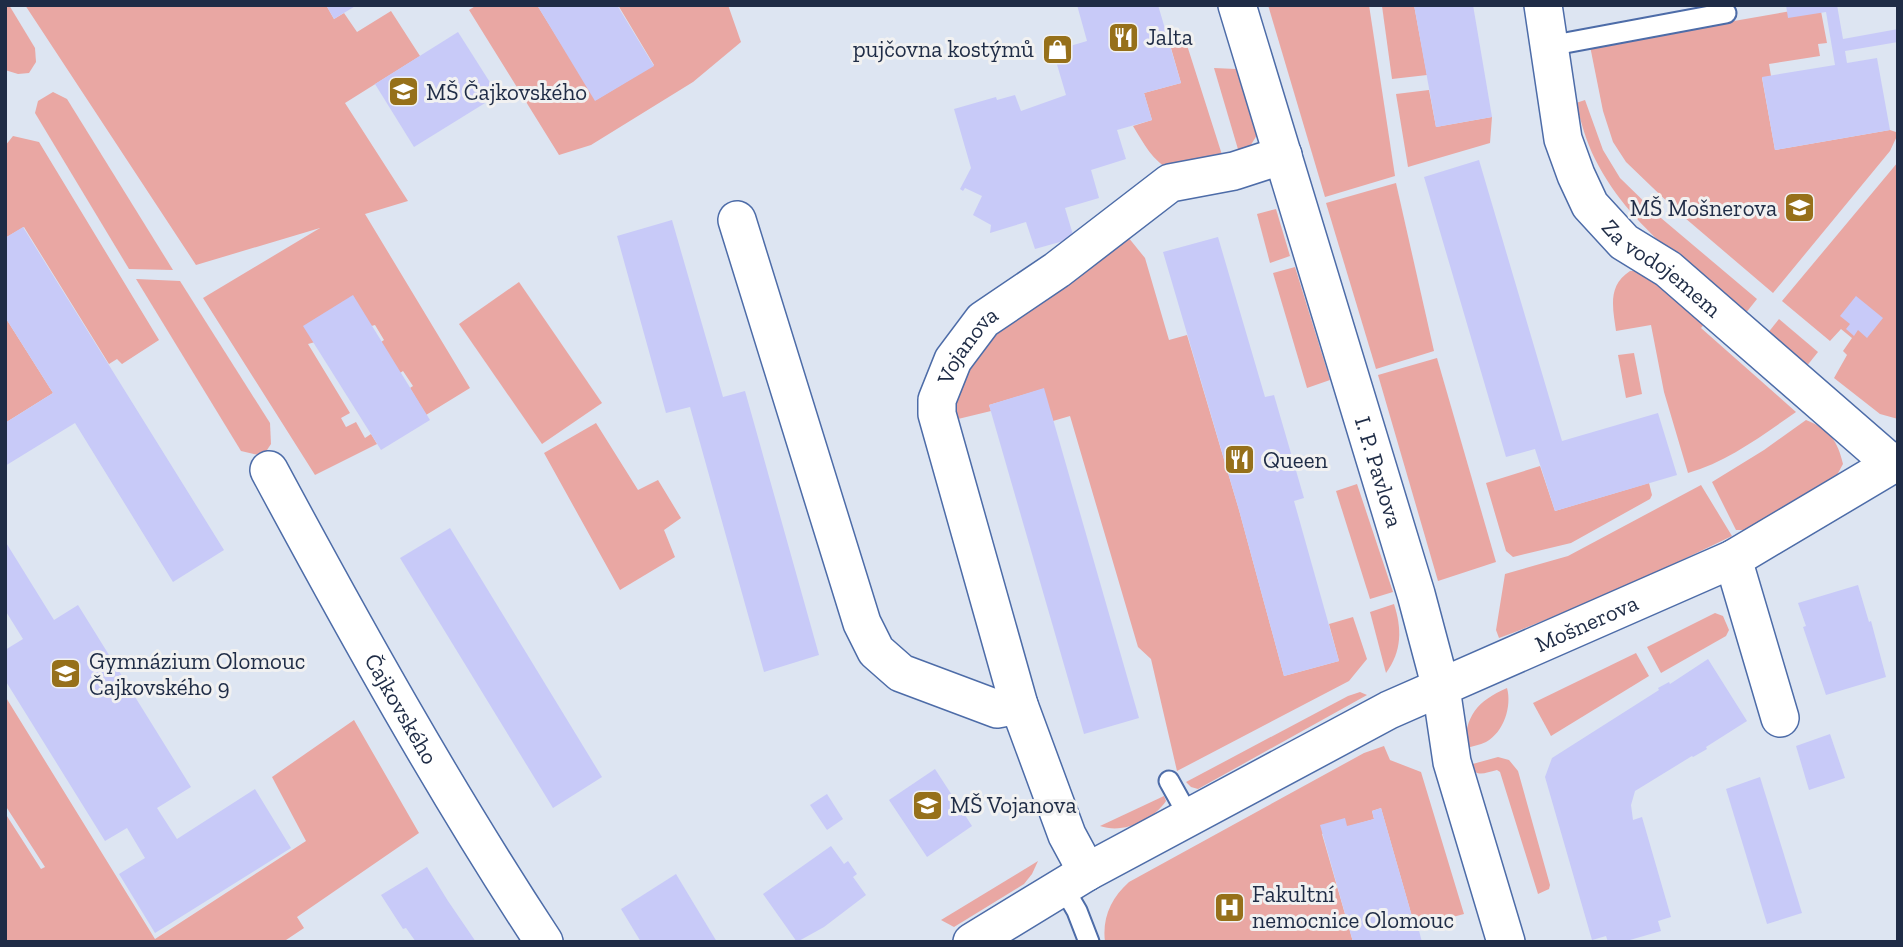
<svg xmlns="http://www.w3.org/2000/svg" width="1903" height="947" viewBox="0 0 1903 947" font-family="'Zilla Slab',serif">
<rect width="100%" height="100%" fill="#dde5f2"/>
<g fill="#e9a7a3">
<path d="M5 5H9L35 48 36 62 29 73 18 74 5 70Z"/>
<path d="M25 5H326L334 19 344 13 357 32 391 11 420 56 345 103 408 201 365 214 470 388 426 415 410 388 413 386 403 371 400 373 381 342 384 340 375 325 308 344 350 413 341 418 346 427 356 422 365 438 371 434 377 444 315 475 203 298 320 228 196 265Z"/>
<path d="M477 5H537L596 100 654 65 618 5H728L741 42 693 82 591 145 559 155 469 10Z"/>
<path d="M1268 5H1369L1395 176 1325 197Z"/>
<path d="M1414 5 1427 75 1392 79 1382 6Z"/>
<path d="M1820 6 1827 43 1818 44 1820 56 1769 64 1771 76 1762 78 1775 150 1890 130 1896 132 1897 136 1890 151 1773 293 1678 212 1626 162 1613 142 1603 111 1590 46Z"/>
<path d="M1186 42 1224 161 1171 171C1152 160 1144 144 1133 126L1152 120 1144 93 1181 83 1171 48Z"/>
<path d="M1214 68 1236 69 1257 135 1249 148 1240 156Z"/>
<path d="M1429 90 1436 127 1492 117 1490 143 1408 167 1396 94Z"/>
<path d="M53 92 67 99 173 270 129 269 35 113 38 101Z"/>
<path d="M1585 100 1603 150 1620 178 1661 218 1757 299 1745 314C1691 268 1628 225 1595 159 1586 141 1581 122 1576 103Z"/>
<path d="M13 136 39 142 159 340 122 364 117 359 109 364 24 227 5 238V146Z"/>
<path d="M1898 162V419L1880 414 1834 378 1847 355 1843 351 1852 338 1841 329 1830 341 1782 301Z"/>
<path d="M1396 183 1434 351 1376 369 1326 203Z"/>
<path d="M1276 209 1290 256 1270 263 1257 214Z"/>
<path d="M1128 237 1145 258 1169 340 1187 335 1239 510 1284 676 1339 661 1329 624 1353 617 1367 659 1349 681 1177 771 1151 659 1138 647 1070 416 1053 421 1043 389 989 405 991 411 958 419 952 400 974 347Z"/>
<path d="M1295 267 1330 380 1307 388 1273 273Z"/>
<path d="M1630 271H1640L1706 322 1701 328 1796 412C1763 435 1727 462 1688 473L1664 392 1651 325 1616 331C1613 308 1607 286 1630 271Z"/>
<path d="M136 279 180 281 270 423 271 444 263 456 241 451Z"/>
<path d="M519 282 602 403 542 444 459 324Z"/>
<path d="M5 317 53 393 5 423Z"/>
<path d="M1779 319 1818 352 1806 367 1767 334Z"/>
<path d="M1634 353 1642 394 1626 398 1618 355Z"/>
<path d="M1437 358 1496 562 1438 581 1378 375Z"/>
<path d="M1806 420C1829 429 1838 441 1843 464L1837 475 1744 530H1736L1712 482 1764 450Z"/>
<path d="M596 423 638 490 658 480 681 518 664 530 675 557 620 590 544 453Z"/>
<path d="M1540 466 1555 511 1649 483 1652 495 1650 499 1571 543 1513 557 1506 551 1486 483Z"/>
<path d="M1357 484 1393 592 1370 599 1336 491Z"/>
<path d="M1701 485 1732 536C1656 573 1579 608 1499 638L1496 630 1505 574 1568 556Z"/>
<path d="M1394 604C1402 629 1402 651 1386 673L1370 612Z"/>
<path d="M1715 613 1723 616 1729 630 1726 636 1661 673 1647 647Z"/>
<path d="M1636 653 1649 676 1551 736 1533 703Z"/>
<path d="M1507 688C1512 706 1504 732 1486 742 1480 745 1472 746 1465 749 1465 716 1477 701 1507 688Z"/>
<path d="M1360 692 1367 695 1198 789 1191 787 1186 782 1348 696Z"/>
<path d="M5 696 155 939 306 841 272 777 354 720 419 833 297 917 304 928 283 942H5V813L41 869 45 867 5 805Z"/>
<path d="M1384 746 1390 760 1421 772 1464 914 1415 927 1381 808 1372 811 1374 819 1322 834 1353 942H1105C1102 918 1111 898 1129 882L1364 753Z"/>
<path d="M1498 757 1509 760 1518 771 1550 885 1549 889 1538 894 1500 772 1497 770C1484 773 1476 778 1469 765Z"/>
<path d="M1164 796 1166 801C1152 821 1123 834 1100 826Z"/>
<path d="M1038 861 1032 874 1024 884 954 927 941 920Z"/>
</g>
<g fill="#c8caf8">
<path d="M326 5H357L334 19Z"/>
<path d="M537 5H617L654 66 595 101Z"/>
<path d="M1077 5H1158L1181 83 1144 93 1152 120 1117 130 1126 159 1091 170 1099 198 1065 208 1074 238 1035 249 1026 222 990 233 991 225 973 215 982 196 965 188 963 191 960 189 971 168 954 109 996 97 997 100 1015 95 1021 111 1066 95 1053 51 1087 41Z"/>
<path d="M1414 5H1473L1492 117 1436 127Z"/>
<path d="M1786 5H1837L1843 39 1898 29V42L1845 51 1847 63 1877 58 1890 130 1775 150 1762 77 1835 65 1826 12 1788 18Z"/>
<path d="M458 32 498 95 414 147 375 84Z"/>
<path d="M1479 160 1562 441 1658 413 1677 475 1555 511 1535 449 1506 457 1424 177Z"/>
<path d="M672 220 723 397 745 391 819 655 764 672 690 407 666 413 617 236Z"/>
<path d="M23 227 224 550 173 582 75 423 5 466V423L53 393 5 317V238Z"/>
<path d="M1218 237 1265 397 1274 395 1304 498 1294 501 1339 661 1284 676 1239 510 1163 252Z"/>
<path d="M353 295 430 420 381 450 303 326Z"/>
<path d="M1856 296 1883 318 1867 338 1858 330 1854 336 1846 329 1850 324 1840 316Z"/>
<path d="M1044 388 1139 718 1084 734 989 405Z"/>
<path d="M450 528 602 777 553 808 400 558Z"/>
<path d="M5 541 54 620 78 605 191 787 157 808 177 839 255 789 291 848 155 933 119 874 145 858 127 828 105 841 5 680V650L23 639 5 610Z"/>
<path d="M1858 585 1869 622 1871 621 1886 677 1826 695 1803 627 1806 626 1798 603Z"/>
<path d="M1708 659 1747 721 1706 747 1707 749 1693 757 1692 756 1635 791 1631 805 1633 820 1642 817 1671 917 1658 921 1661 931 1623 942H1608L1606 936 1592 940 1545 777 1552 758 1659 690 1658 688 1669 682 1670 684Z"/>
<path d="M1830 734 1845 778 1809 790 1796 746Z"/>
<path d="M935 769 972 826 927 857 889 800Z"/>
<path d="M1760 777 1802 913 1767 924 1726 789Z"/>
<path d="M827 794 843 819 827 830 810 805Z"/>
<path d="M1381 808 1415 927H1418L1422 942H1353L1320 825 1345 818 1347 826 1374 819 1372 811Z"/>
<path d="M831 846 844 864 848 861 857 874 853 877 866 895 824 927 797 942 763 894Z"/>
<path d="M427 867 448 901 476 942H416L406 928 403 929 381 895Z"/>
<path d="M676 874 717 942H641L621 909Z"/>
</g>
<g fill="none" stroke-linecap="round" stroke-linejoin="round">
<defs>
<g id="service">
<path d="M1549 46 1726 13"/>
<path d="M1169 781 1189 817"/>
<path d="M1063 887 1077 911 1089 942"/>
</g>
<g id="minor">
<path id="s1" d="M1237 5 1416 594 1441 688 1452 762 1506 942"/>
<path id="s2" d="M1543 5 1563 139 1576 175 1590 205 1624 242 1668 269 1892 464"/>
<path d="M737 220 862 623 876 651 901 673 997 709 1019 705"/>
<path id="s3" d="M269 470C355 630 444 790 544 942"/>
<path d="M1733 559 1780 718"/>
<path id="s4" d="M1087 872 1067 835 1019 705 937 414V400L953 360 983 320 1057 270 1170 183 1234 171 1283 155"/>
<path id="s5" d="M972 942 1087 872 1389 710 1733 559 1898 461"/>
</g>
</defs>
<use href="#service" stroke="#4d6ca8" stroke-width="23"/>
<use href="#minor" stroke="#4d6ca8" stroke-width="40"/>
<use href="#service" stroke="#fff" stroke-width="19"/>
<use href="#minor" stroke="#fff" stroke-width="37"/>
</g>
<defs>
<symbol id="restaurant-square" viewBox="-11 -11 22 22"><rect x="-9" y="-9" width="18" height="18" rx="4" fill="#96701a" stroke="#f1f1f1"/><path d="M-5-6h1v4h1v-4h1v4h1v-4h1v5L-1.5 .5V6h-2V.5L-5-1ZM5-6V6H3V1.5H1.5Q1.5-4 5-6Z" fill="#fff"/></symbol>
<symbol id="shop-square" viewBox="-11 -11 22 22"><rect x="-9" y="-9" width="18" height="18" rx="4" fill="#96701a" stroke="#f1f1f1"/><path d="M-5-2.5h2.3a2.7 3.5 0 0 1 5.4 0H5L5.5 6h-11ZM-1.5-2.5h3a1.5 2.3 0 0 0-3 0Z" fill="#fff"/></symbol>
<symbol id="school-square" viewBox="-11 -11 22 22"><rect x="-9" y="-9" width="18" height="18" rx="4" fill="#96701a" stroke="#f1f1f1"/><path d="M0-5L7-2L0 1L-7-2ZM-4 1L0 2.5L4 1V4Q0 6-4 4Z" fill="#fff"/></symbol>
<symbol id="hospital-square" viewBox="-11 -11 22 22"><rect x="-9" y="-9" width="18" height="18" rx="4" fill="#96701a" stroke="#f1f1f1"/><path d="M-5-5h3v3.5h4V-5h3V5h-3V1.5h-4V5h-3Z" fill="#fff"/></symbol>
</defs>
<g fill-rule="evenodd">
<use href="#restaurant-square" x="1106" y="20" width="35" height="35"/>
<use href="#shop-square" x="1040" y="32" width="35" height="35"/>
<use href="#school-square" x="386" y="74" width="35" height="35"/>
<use href="#school-square" x="1782" y="190" width="35" height="35"/>
<use href="#restaurant-square" x="1222" y="442" width="35" height="35"/>
<use href="#school-square" x="48" y="656" width="35" height="35"/>
<use href="#school-square" x="910" y="788" width="35" height="35"/>
<use href="#hospital-square" x="1212" y="890" width="35" height="35"/>
</g>
<g text-anchor="middle" stroke-width="6" stroke-linejoin="round" paint-order="stroke">
<g font-size="23" fill="#1f2c46" stroke="#f1f1f1" text-anchor="start">
<text x="1146" y="45">Jalta</text>
<text x="1034" y="57" text-anchor="end">pujčovna kostýmů</text>
<text x="426" y="100">MŠ Čajkovského</text>
<text x="1777" y="216" text-anchor="end">MŠ Mošnerova</text>
<text x="1263" y="468">Queen</text>
<text x="89" y="669">Gymnázium Olomouc<tspan x="89" dy="26">Čajkovského 9</tspan></text>
<text x="950" y="813">MŠ Vojanova</text>
<text x="1252" y="902">Fakultní<tspan x="1252" dy="26">nemocnice Olomouc</tspan></text>
</g>
<g font-size="23" fill="#1f2c46" stroke="#f1f1f1">
<text dy="8" stroke="none"><textPath href="#s2" startOffset="303">Za vodojemem</textPath></text>
<text dy="8" stroke="none"><textPath href="#s4" startOffset="560">Vojanova</textPath></text>
<text dy="8" stroke="none"><textPath href="#s1" startOffset="488">I. P. Pavlova</textPath></text>
<text dy="8" stroke="none"><textPath href="#s5" startOffset="693">Mošnerova</textPath></text>
<text dy="8" stroke="none"><textPath href="#s3" startOffset="273">Čajkovského</textPath></text>
</g>
</g>
<rect width="1903" height="947" fill="none" stroke="#1f2c46" stroke-width="14"/>
</svg>
